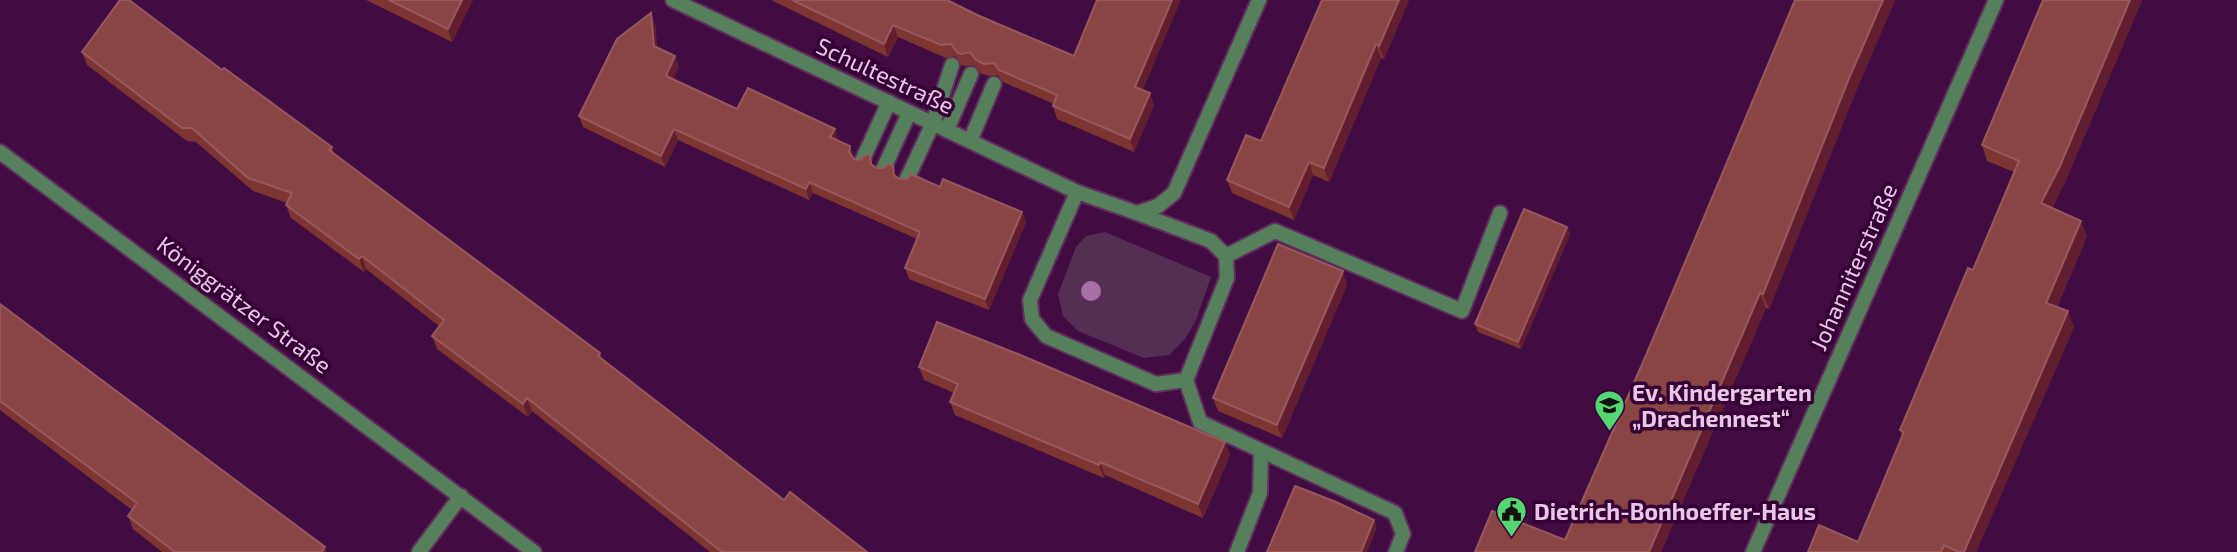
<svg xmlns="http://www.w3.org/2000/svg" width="2237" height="552" viewBox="0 0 2237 552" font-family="'Exo 2',sans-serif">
<rect width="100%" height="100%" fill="#410c41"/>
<path fill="#542f53" d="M1105 232 1211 277 1196 320 1185 339 1169 355 1144 358 1078 331 1063 316 1058 294 1076 247 1086 236Z"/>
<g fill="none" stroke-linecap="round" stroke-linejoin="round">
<defs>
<g id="service">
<path d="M947 130 971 74"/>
<path d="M970 141 994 84"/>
<path d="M862 161 889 102"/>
<path d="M883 170 909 113"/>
<path d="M906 181 933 123 952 65"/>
<path d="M1226 256 1275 231 1462 311 1500 213"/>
<path d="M1186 380 1200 422 1395 513 1403 534 1396 552"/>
<path d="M1237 552 1260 493 1261 451"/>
</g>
<g id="minor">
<path d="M673 0 1077 192 1137 213 1158 206 1174 193 1259 0"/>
<path d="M0 152 534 552"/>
<path d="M1077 192 1030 300 1032 319 1046 336 1156 384 1186 380 1227 278 1226 256 1211 241 1137 213"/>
<path d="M419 552 461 496"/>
<path d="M1753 552 1996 0"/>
</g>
</defs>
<use href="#service" stroke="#5f2e5f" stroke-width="18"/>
<use href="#minor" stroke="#5f2e5f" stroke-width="18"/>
<use href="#service" stroke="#567f5c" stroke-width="14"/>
<use href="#minor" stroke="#567f5c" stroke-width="14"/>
</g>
<circle fill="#a86fa6" cx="1091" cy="291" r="10"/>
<g fill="#7d3531">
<path d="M366 0H473L452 42Z"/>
<path d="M771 0H947L1143 90 1154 105 1134 152 1057 119 1053 106 1054 104 1003 82 998 75 989 76 980 73 974 65 965 66 961 65 956 56 946 58 898 37 888 57Z"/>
<path d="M1409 0 1384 59 1381 58 1329 182 1313 175 1294 220 1232 193 1227 180 1261 141Z"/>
<path d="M1795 0H1895L1856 91 1769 309 1766 308 1661 552H1475L1565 540 1647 353Z"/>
<path d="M2043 0H2142L2065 182 2052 208 2087 236 2057 307 2074 327 1976 552H1808L1858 542 1902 436 1900 430 1973 270 2014 172 1987 161 1982 145Z"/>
<path d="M655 24 657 47 675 56 679 67 673 79 737 109 838 139V141L850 146 853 158 899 179 940 187 1022 212 1026 222 989 310 909 279 905 268 917 239 813 193 809 200 678 140 665 167 583 127 579 116Z"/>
<path d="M82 52 222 70 332 147 334 154 600 353 602 359 784 500 867 552H710L532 411 528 417 437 349 432 336 439 326 366 269 364 272 291 218 286 205 287 203 253 191 196 142 187 141 87 65Z"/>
<path d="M1567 227 1570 234 1521 349 1478 332 1475 324Z"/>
<path d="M1347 285 1282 438 1218 411 1213 398Z"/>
<path d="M0 304 325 547 326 552H162L133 529 128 516 132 510 0 410Z"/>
<path d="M919 367 1225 442 1230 455 1203 518 1105 475 1104 478 955 415 950 402 954 393 924 380Z"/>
</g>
<g fill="#601e2f">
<path d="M462 0H473L452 42 448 29Z"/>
<path d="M1172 0H1181L1139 99 1135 87Z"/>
<path d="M1399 0H1409L1384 59 1379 46Z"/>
<path d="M1883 0H1895L1856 91 1769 309 1763 294 1850 76Z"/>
<path d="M2130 0H2142L2065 182 2047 219 2041 203Z"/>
<path d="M651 13 655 24 658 56 654 46Z"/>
<path d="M893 25 898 37 888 57 884 44Z"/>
<path d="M1376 44 1381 58 1329 182 1324 168Z"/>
<path d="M675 56 679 67 670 86 666 76Z"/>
<path d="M1150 93 1154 105 1134 152 1130 139Z"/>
<path d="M674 129 678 140 665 167 661 156Z"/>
<path d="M835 129 838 139 834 148 830 137Z"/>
<path d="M1309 162 1313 175 1294 220 1289 207Z"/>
<path d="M809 182 813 193 809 200 806 189Z"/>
<path d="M1022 212 1026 222 989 310 985 299Z"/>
<path d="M2081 221 2087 236 2052 318 2046 303Z"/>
<path d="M1567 227 1570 234 1521 349 1518 342Z"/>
<path d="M362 256 366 269 364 272 359 259Z"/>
<path d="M1343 271 1347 285 1282 438 1277 425Z"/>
<path d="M1760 293 1766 308 1661 552H1649Z"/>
<path d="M2068 311 2074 327 1976 552H1964Z"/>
<path d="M527 398 532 411 528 417 523 404Z"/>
<path d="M1225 442 1230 455 1203 518 1198 504Z"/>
<path d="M1100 462 1105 475 1104 478 1099 465Z"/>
<path d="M1374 520 1377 528 1367 552H1361Z"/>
</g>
<g fill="#894544" stroke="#98595e" stroke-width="2">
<path d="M120 0H129L222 70 224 68 332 147 329 150 600 353 598 356 784 500 790 492 867 552H722L527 398 523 404 432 336 444 320 362 256 359 259 286 205 292 193 248 178 192 128H182L82 52Z"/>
<path d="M389 0H462L448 29Z"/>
<path d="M792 0H947L977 15 1074 56 1097 0H1172L1135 87 1150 93 1130 139 1053 106 1057 95 999 70 994 63 984 64 976 60 970 52 961 54 957 52 951 44 941 45 893 25 884 44Z"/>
<path d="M1322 0H1399L1379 46 1376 44 1324 168 1309 162 1289 207 1227 180 1246 135 1261 141Z"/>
<path d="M1795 0H1883L1850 76 1763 294 1760 293 1649 552H1475L1492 511 1565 540 1647 353Z"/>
<path d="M2043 0H2130L2060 166 2041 203 2081 221 2046 303 2068 311 1964 552H1959L1944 545 1941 552H1808L1819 525 1858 542 1904 432 1900 430 1968 268 1973 270 2019 161 1982 145Z"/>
<path d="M651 13 654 46 675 56 666 76 737 109 748 88 835 129 830 137 850 146 849 152 854 159 860 160 867 154 870 156 871 164 876 168H884L888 164 893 166 894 175 899 179H907L911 174 940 187 943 179 1022 212 985 299 905 268 920 232 809 182 806 189 674 129 661 156 579 116 617 39Z"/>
<path d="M1524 209 1567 227 1518 342 1475 324Z"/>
<path d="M1278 244 1343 271 1277 425 1213 398Z"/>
<path d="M0 304 325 547 321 552H175L128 516 137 503 0 401Z"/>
<path d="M937 322 1018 354 1225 442 1198 504 1100 462 1099 465 950 402 958 384 919 367Z"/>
<path d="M1295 486 1336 502 1374 520 1361 552H1267Z"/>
</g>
<defs>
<symbol id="school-pin" viewBox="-11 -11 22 30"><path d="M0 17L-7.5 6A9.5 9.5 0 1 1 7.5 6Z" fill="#54d672" stroke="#360036"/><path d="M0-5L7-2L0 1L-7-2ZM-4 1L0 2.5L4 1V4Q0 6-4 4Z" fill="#111"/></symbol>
<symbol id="civic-pin" viewBox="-11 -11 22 30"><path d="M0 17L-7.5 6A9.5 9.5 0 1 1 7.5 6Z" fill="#54d672" stroke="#360036"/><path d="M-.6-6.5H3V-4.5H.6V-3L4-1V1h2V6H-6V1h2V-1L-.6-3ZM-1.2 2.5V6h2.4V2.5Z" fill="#111"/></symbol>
</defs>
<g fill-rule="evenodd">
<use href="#school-pin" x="1592" y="388" width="35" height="47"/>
<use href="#civic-pin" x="1494" y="494" width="35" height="47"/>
</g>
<g text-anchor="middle" stroke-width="7" stroke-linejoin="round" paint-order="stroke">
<g font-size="23" fill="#e8c8e6" stroke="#360036">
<text transform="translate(885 76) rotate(25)" y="8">Schultestraße</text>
<text transform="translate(1854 267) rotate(-66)" y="8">Johanniterstraße</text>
<text transform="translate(244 305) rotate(37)" y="8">Königgrätzer Straße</text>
</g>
<g font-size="23" font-weight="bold" fill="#e8c8e6" stroke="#360036" text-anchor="start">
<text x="1632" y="401">Ev. Kindergarten<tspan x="1632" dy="26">„Drachennest“</tspan></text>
<text x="1534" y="520">Dietrich-Bonhoeffer-Haus</text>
</g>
</g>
</svg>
